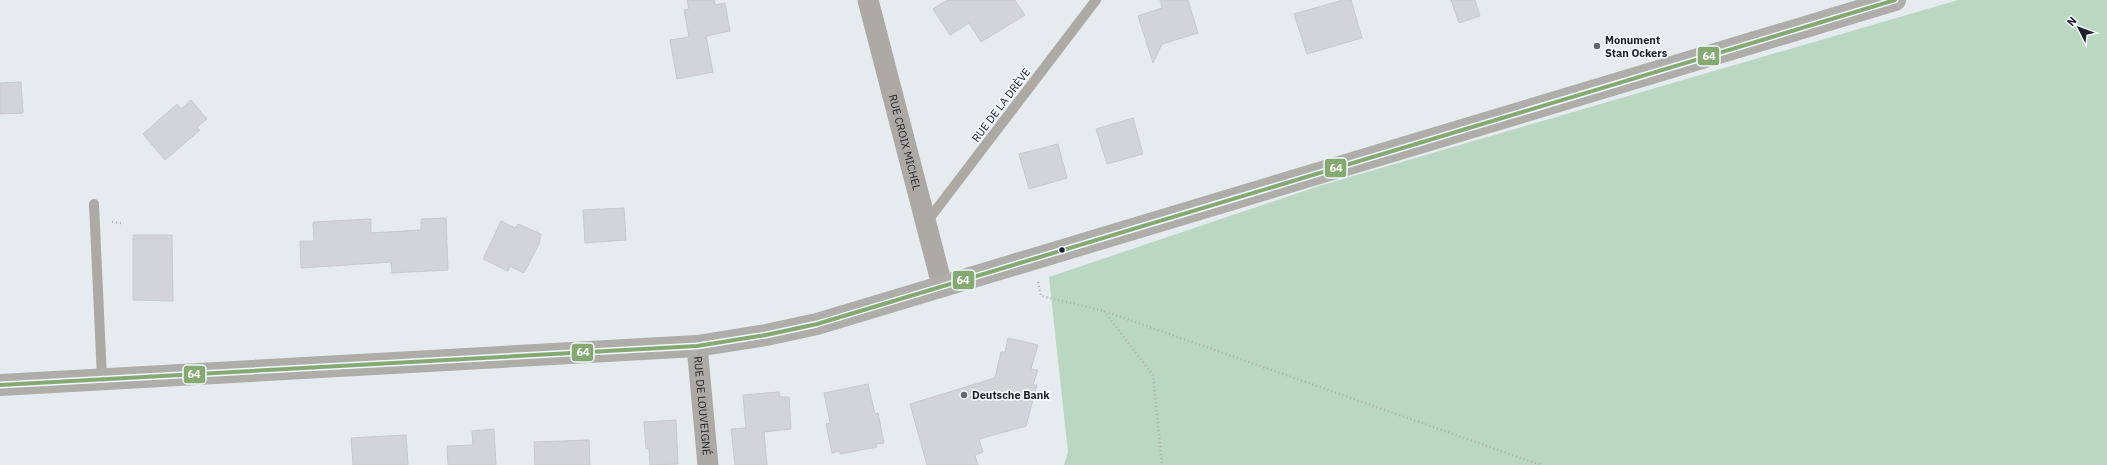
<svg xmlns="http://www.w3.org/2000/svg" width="2107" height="465" viewBox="0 0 2107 465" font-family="'IBM Plex Sans',sans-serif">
<rect width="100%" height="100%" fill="#e6ebf0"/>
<path fill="#bad7c2" d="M1958 0H2107V465H1064L1068 452 1049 277 1319 186Z"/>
<g fill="#d2d4d7" stroke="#c8c9cc">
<path d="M687 0H714L715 5 725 3 730 31 706 36 713 72 677 79 670 40 689 37 684 10 689 9Z"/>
<path d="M947 0H1015L1025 15 981 42 969 23 950 35 933 9Z"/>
<path d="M1160 0H1188L1198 33 1162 44 1153 63 1138 16 1162 8Z"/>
<path d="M1343 0H1351L1362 38 1307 54 1294 14Z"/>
<path d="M1451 0H1475L1480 16 1459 23Z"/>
<path d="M21 82 23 113 0 114V83Z"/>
<path d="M191 100 207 119 197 127 200 130 165 160 143 134 177 104 181 109Z"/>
<path d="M1133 118 1143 154 1107 164 1096 129Z"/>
<path d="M1058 144 1067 178 1029 189 1019 154Z"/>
<path d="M624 208 626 240 585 243 583 210Z"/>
<path d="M446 218 448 270 392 273 391 262 301 268 300 241H314L313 222 371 219V233L421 230V219Z"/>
<path d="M501 221 515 228 518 224 541 234 539 244 524 273 510 266 508 271 483 259Z"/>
<path d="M133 235H172L173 301 133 300Z"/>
<path d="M1008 338 1038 345 1031 369 1038 370 1033 385H1037L1026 426 979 439 983 452 975 455 978 465H927L910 404 995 378 1001 352H1005Z"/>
<path d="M868 384 875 414 878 413 884 443 876 444 877 447 840 454V451L832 453 826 424 830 423 824 393Z"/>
<path d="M779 392 780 397H789L791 429 764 432 767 465H735L731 429 746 428 743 395Z"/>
<path d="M676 420 678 464 650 465 649 449H646L644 422Z"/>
<path d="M494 429 496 465H448L447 446 473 445 472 431Z"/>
<path d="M406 435 408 465H353L351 438Z"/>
<path d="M589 440 590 465H535L534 442Z"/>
</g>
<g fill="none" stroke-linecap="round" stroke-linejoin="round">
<g stroke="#afafae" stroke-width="2.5" stroke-dasharray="1 3" stroke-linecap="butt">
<path d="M112 222 121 223"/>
<path d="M1038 282 1041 296 1104 311 1541 465"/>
<path d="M1104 311 1153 375 1162 465"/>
</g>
<g stroke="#adaaa6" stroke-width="10">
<path d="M94 204 102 378"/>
<path d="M926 223 1096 0"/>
</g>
<g stroke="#adaaa6" stroke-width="21">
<path id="s1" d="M868 0 942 285"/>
<path id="s2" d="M697 346 708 465"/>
</g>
<path stroke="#afadaa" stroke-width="22" d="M0 385 697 346 766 335 817 324 1895 0"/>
<defs>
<path id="bus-1" d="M0 385 697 346 766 335 817 324 1895 0"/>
</defs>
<use href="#bus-1" stroke="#f2f8fd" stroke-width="7"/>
<use href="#bus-1" stroke="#84a971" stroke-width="4"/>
</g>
<g fill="#64686c" stroke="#f2f8fd" stroke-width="1.5">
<circle cx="1597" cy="46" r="4"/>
<circle cx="964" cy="395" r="4"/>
</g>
<circle fill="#1e2125" stroke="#f2f8fd" stroke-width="1.5" cx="1062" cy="250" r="3.5"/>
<g text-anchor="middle" stroke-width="3.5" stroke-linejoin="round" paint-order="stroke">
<g font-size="11" font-weight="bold" fill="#1e2125" stroke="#f2f8fd" text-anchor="start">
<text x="1605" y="44">Monument<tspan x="1605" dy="13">Stan Ockers</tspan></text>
<text x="972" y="399">Deutsche Bank</text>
</g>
<g font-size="11" fill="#1e2125" stroke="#f2f8fd">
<text transform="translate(1001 105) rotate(-53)" y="4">RUE DE LA DRÈVE</text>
<text dy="4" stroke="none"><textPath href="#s1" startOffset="147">RUE CROIX MICHEL</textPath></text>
<text dy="4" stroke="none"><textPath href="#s2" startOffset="60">RUE DE LOUVEIGNÉ</textPath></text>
</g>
</g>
<g stroke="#f2f8fd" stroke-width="1.5">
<rect x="1697" y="46" width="23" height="20" rx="4" fill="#84a971"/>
<rect x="1324" y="158" width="23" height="20" rx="4" fill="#84a971"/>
<rect x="952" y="270" width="23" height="20" rx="4" fill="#84a971"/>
<rect x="571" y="343" width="23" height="19" rx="4" fill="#84a971"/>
<rect x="183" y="365" width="23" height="19" rx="4" fill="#84a971"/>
</g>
<g font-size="11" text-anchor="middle" font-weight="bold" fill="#fff">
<text x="1709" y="60">64</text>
<text x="1336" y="172">64</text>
<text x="963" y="284">64</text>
<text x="583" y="356">64</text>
<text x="194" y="378">64</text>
</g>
<g transform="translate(2079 28) rotate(312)" stroke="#f2f8fd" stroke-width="3" paint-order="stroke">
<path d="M0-3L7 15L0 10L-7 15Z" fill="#1e2125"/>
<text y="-6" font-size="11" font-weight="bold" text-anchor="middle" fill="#1e2125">N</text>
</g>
</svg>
